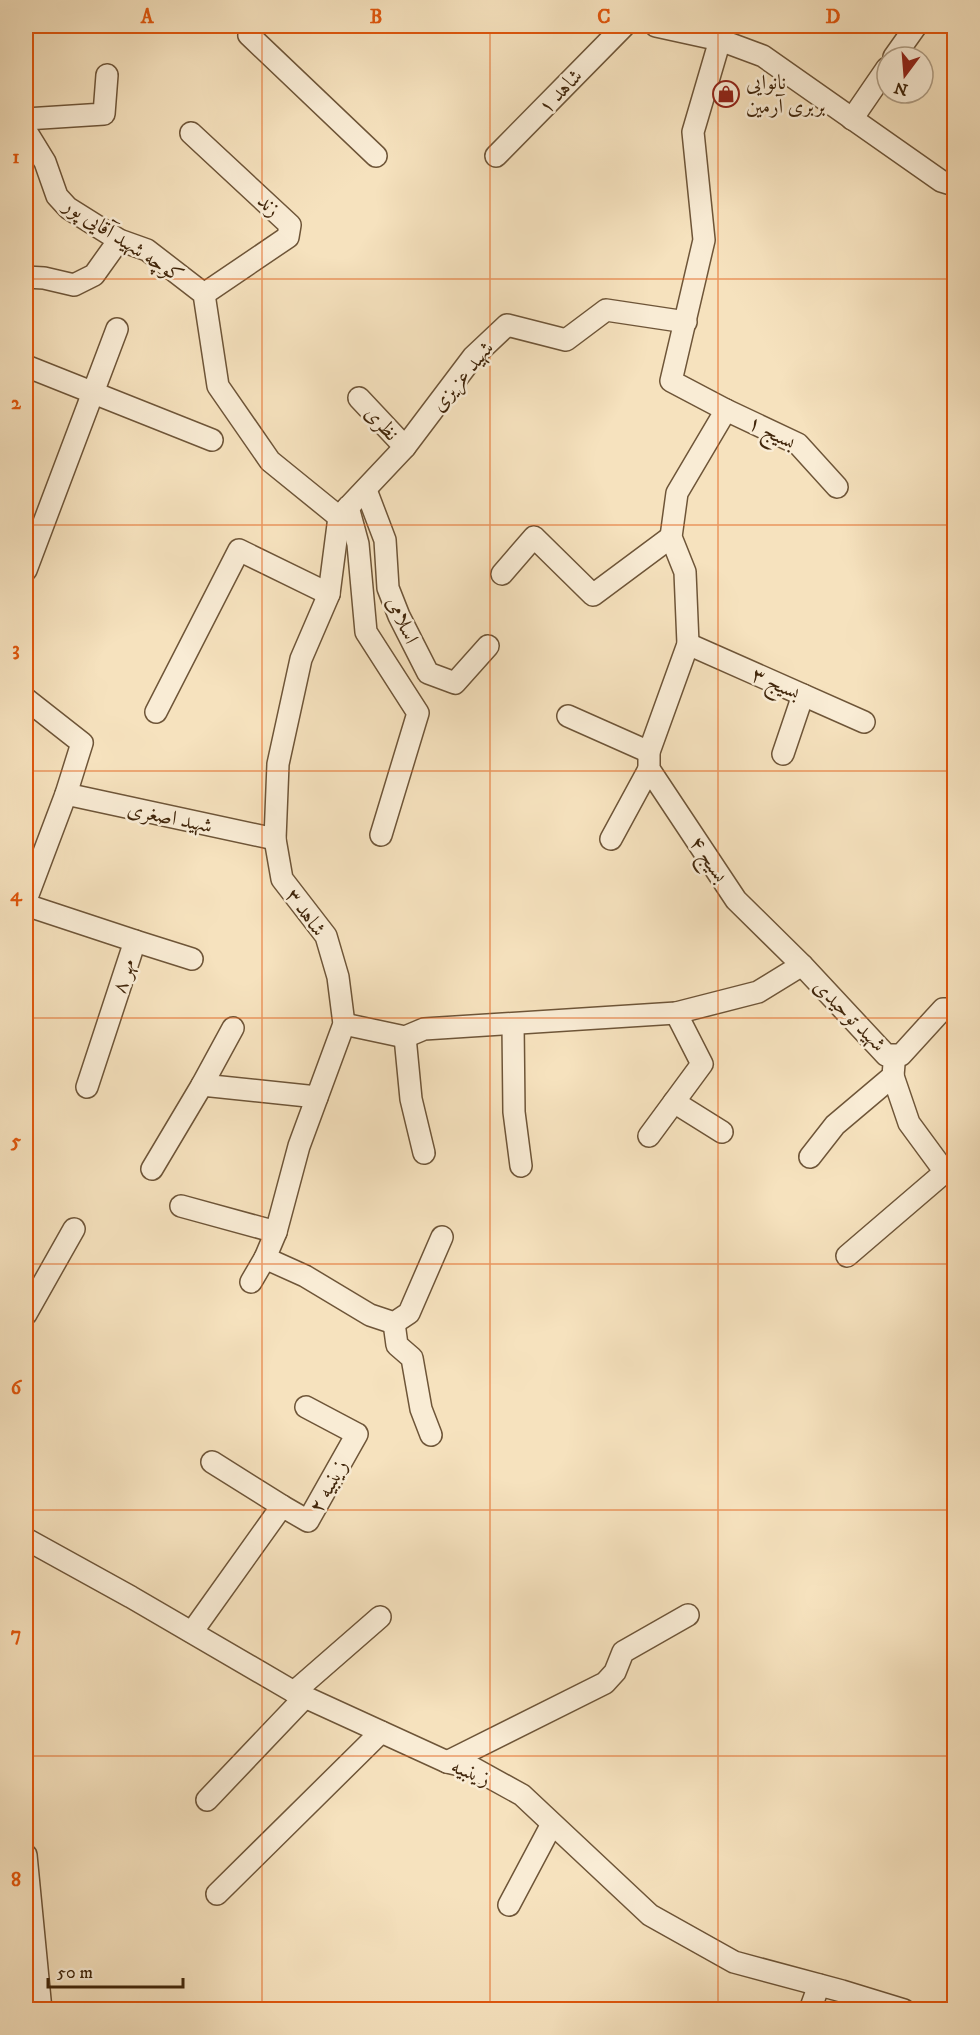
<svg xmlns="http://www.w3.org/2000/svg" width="980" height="2035" viewBox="0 0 980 2035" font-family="'IM FELL DW Pica',Amiri,serif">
<rect width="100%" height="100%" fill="#f6e2be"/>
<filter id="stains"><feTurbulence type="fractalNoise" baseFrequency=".00333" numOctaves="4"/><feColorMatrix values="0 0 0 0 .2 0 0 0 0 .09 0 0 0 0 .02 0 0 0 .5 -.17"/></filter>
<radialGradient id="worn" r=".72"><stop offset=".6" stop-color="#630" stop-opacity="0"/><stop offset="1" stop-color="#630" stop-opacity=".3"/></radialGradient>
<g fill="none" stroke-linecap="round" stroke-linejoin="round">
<defs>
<g id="minor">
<path d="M252 26 249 35 376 156"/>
<path d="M656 26 720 40 763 56 941 181 954 185"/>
<path d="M894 57 916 26"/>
<path d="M26 119 104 114 107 75"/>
<path d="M852 119 887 68"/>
<path d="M26 131 45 162 57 196 68 208 119 240 147 250 204 294 218 386 270 461 339 517"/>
<path d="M191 133 290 225 288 237 204 294"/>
<path d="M496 156 624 26"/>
<path d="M26 277 44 278 74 285 94 275 119 240"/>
<path d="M26 366 212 440"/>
<path d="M359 398 405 447"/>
<path d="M726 410 798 444 837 487"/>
<path d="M366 490 385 540 388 588 399 616 428 673 455 683 488 646"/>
<path d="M348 507 358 544 366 632 418 713 381 835"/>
<path d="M339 517 329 594 301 659 278 764 275 839 282 879 326 936 338 977 344 1024 299 1146 276 1232 265 1258 305 1276 370 1315 394 1323 409 1313 442 1237"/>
<path d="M339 517 405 447 473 357 507 325 566 340 606 310 686 322"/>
<path d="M26 570 117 329"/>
<path d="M502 574 534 537 593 595 671 537"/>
<path d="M688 644 864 722"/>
<path d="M26 699 82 743 66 794 26 900"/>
<path d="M156 712 239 550 329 594"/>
<path d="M568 716 649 752"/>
<path d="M783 754 803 695"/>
<path d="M66 794 275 839"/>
<path d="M611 839 649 769"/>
<path d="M26 905 135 941 87 1087"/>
<path d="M135 941 192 959"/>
<path d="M802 965 886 1055H901L943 1009H954"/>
<path d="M344 1024 405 1037 424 1029 676 1013 758 992 802 965 736 900 649 769V752L688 644 685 572 671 537 677 493 726 410 671 381 704 240 693 132 720 40"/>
<path d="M513 1024 514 1112 521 1166"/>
<path d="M405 1037 411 1099 424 1153"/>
<path d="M202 1085 233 1028"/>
<path d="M674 1102 722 1132"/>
<path d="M649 1136 702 1064 676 1013"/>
<path d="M810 1157 835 1125 893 1076 894 1064"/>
<path d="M152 1169 202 1085 317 1097"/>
<path d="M181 1206 276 1232"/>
<path d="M847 1256 945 1172 909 1123 893 1076"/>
<path d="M251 1282 265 1258"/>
<path d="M26 1314 74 1229"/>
<path d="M394 1323 397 1345 412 1358 421 1409 431 1435"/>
<path d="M212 1462 282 1506"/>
<path d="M26 1539 131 1597 294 1692 447 1762 473 1768 522 1795 650 1915 734 1962 842 1991 904 2010"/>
<path d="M192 1632 282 1506 308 1521 357 1434 306 1407"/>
<path d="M294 1692 380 1617"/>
<path d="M447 1762 605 1683 615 1672 623 1652 688 1615"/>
<path d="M207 1800 305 1697"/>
<path d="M26 1855 41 2010"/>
<path d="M217 1894 381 1732"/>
<path d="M509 1905 552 1824"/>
<path d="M810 2010 819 1985"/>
</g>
</defs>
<use href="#minor" stroke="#6e5538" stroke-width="24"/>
<use href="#minor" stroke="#f9ecd5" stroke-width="21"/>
</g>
<path fill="none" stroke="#e0560c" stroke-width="1.5" stroke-opacity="0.55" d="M262 26V2010M490 26V2010M718 26V2010M26 279H954M26 525H954M26 771H954M26 1018H954M26 1264H954M26 1510H954M26 1756H954"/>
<defs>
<symbol id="shop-ring" viewBox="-11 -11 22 22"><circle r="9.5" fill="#f9ecd5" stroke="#8f2418" stroke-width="1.5"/><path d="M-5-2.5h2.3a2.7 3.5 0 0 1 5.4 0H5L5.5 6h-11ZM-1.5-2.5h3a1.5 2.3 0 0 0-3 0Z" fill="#8f2418"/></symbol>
</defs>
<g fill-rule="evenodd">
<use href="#shop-ring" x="711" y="79" width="30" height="30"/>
</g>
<g text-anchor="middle" stroke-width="5" stroke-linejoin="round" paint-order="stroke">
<g font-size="21" fill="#41260b" stroke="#f9ecd5" text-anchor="start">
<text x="746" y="89">نانوایی<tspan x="746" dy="24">بربری آرمین</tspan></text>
</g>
<g font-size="21" fill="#41260b" stroke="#f9ecd5">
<text transform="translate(560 91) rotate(-46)" y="7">شاهد ۱</text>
<text transform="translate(269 205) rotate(43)" y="7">زند</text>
<text transform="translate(124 240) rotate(33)" y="7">کوچه شهید آقایی پور</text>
<text transform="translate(462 376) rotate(-50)" y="7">شهید عزیزی</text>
<text transform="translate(382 423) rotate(47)" y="7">نظری</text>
<text transform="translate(772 432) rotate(27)" y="7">بسیج ۱</text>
<text transform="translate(403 620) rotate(66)" y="7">اسلامی</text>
<text transform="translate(776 683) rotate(24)" y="7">بسیج ۳</text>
<text transform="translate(170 817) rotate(12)" y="7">شهید اصغری</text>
<text transform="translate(709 859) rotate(56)" y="7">بسیج ۴</text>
<text transform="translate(306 912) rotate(54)" y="7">شاهد ۳</text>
<text transform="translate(123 976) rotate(-72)" y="7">مهر ۸</text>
<text transform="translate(850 1015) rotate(45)" y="7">شهید توحیدی</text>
<text transform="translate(328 1486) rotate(-61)" y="7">زینبیه ۲</text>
<text transform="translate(471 1772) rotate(22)" y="7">زینبیه</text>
</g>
</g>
<rect width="980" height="2035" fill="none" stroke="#f6e2be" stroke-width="66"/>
<g transform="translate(905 75) rotate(196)"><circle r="28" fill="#f9ecd5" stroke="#af9d84" stroke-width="1.5"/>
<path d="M0-4.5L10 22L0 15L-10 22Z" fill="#8f2418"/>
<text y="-9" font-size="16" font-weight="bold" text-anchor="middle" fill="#41260b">N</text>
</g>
<path d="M48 1978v9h135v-9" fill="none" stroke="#41260b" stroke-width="3"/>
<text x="57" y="1978" font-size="18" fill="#41260b" stroke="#f9ecd5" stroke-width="4.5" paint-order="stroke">50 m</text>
<rect x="33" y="33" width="914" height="1969" fill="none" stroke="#e0560c" stroke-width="2"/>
<g font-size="20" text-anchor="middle" font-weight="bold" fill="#e0560c">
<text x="147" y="23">A</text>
<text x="376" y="23">B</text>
<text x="604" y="23">C</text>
<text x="833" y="23">D</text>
<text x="16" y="163">1</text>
<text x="16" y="409">2</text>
<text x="16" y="655">3</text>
<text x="16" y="901">4</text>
<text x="16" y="1147">5</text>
<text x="16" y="1394">6</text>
<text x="16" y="1640">7</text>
<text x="16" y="1886">8</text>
</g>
<rect width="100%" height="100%" filter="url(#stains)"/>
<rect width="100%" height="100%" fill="url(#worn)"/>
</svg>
